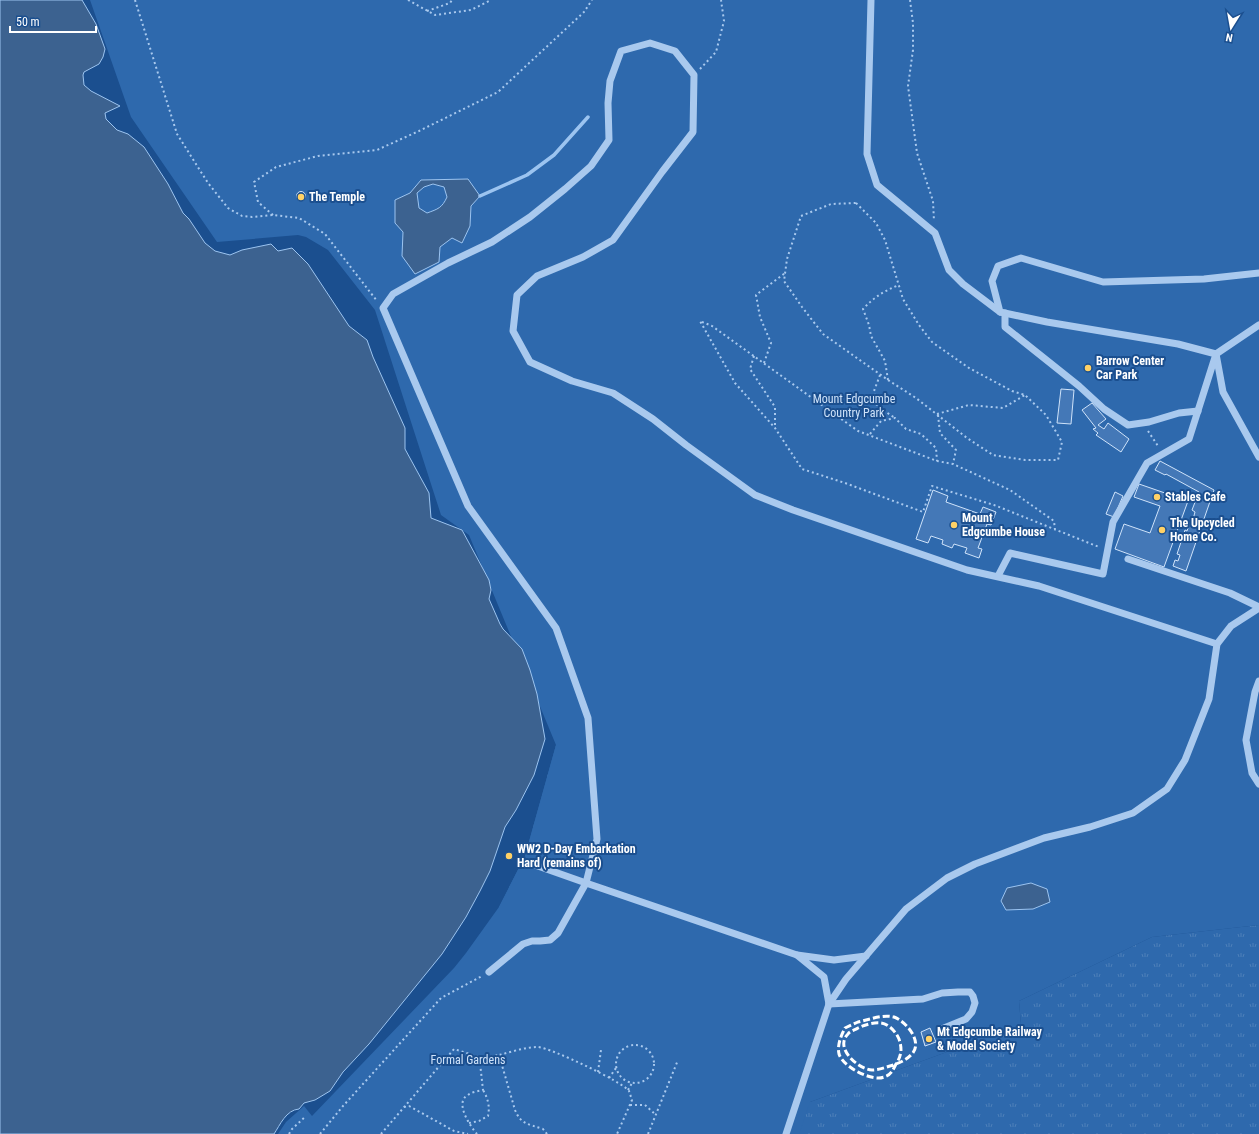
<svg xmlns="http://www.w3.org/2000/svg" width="1259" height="1134" viewBox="0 0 1259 1134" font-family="'Roboto Condensed',sans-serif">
<defs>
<pattern id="grass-tufts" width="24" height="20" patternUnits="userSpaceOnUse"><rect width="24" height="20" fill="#2e69ad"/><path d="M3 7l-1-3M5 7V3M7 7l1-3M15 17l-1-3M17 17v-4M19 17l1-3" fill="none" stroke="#4d80b9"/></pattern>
</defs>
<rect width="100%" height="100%" fill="#1b4f8f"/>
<path fill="url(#grass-tufts)" d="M556 745 838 1018 810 1102 1021 1025 1019 1001 1152 937 1259 925V1134H683L499 907 525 856Z"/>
<path fill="#2e69ad" d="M90 0H1259V925L1152 937 1019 1001 1021 1025 810 1102 799 1134H278L286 1122 304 1106 312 1116 454 968 466 953 499 907 525 856 556 745 469 535 441 515 375 310 328 250 306 237 298 235 217 242 131 117Z"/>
<g fill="#3c6290" stroke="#9cc4f0" fill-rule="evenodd">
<path d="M0 0H82L96 24 105 49 103 57 99 64 84 72 83 75 84 85 91 91 120 106 105 113 106 119 117 130 128 134 144 147 168 184 183 213 189 219 205 243 215 251 230 255 242 250 271 244 278 251 292 248 308 264 349 326 367 340 373 357 405 428V449L429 493 431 518 462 530 489 580 491 590 489 599 500 624 503 629 522 649 530 670 537 694 545 739 534 775 516 810 505 827 490 871 480 891 466 917 442 954 369 1044 343 1072 330 1091 315 1100 304 1103 299 1109C286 1110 280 1125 274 1134H0Z"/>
<path d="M468 179 480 196 471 206 470 226 462 243 452 238 440 247 439 262 415 274 402 256 403 232 395 223V200L410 193 421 180ZM433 184 444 187 447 197C442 208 438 209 427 213L419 208 417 193 424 187Z"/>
<path d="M1031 883 1047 889 1050 902 1033 909 1006 910 1001 901 1007 888Z"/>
</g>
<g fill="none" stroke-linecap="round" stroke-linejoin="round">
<path stroke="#9cc4f0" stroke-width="3.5" d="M480 196 527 175 554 155 588 117"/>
</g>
<g fill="#4478b7" stroke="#cfe3fa">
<circle cx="301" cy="196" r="4.5"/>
<path d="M1061 389 1074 390 1071 424 1057 423Z"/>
<path d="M1092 403 1106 419 1098 425 1104 429 1108 423 1129 439 1121 452 1096 435 1098 433 1093 429 1096 428 1082 410Z"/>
<path d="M1160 461 1214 490 1186 571 1173 566 1175 560 1178 561 1180 555 1177 554 1185 530 1187 531 1190 522 1192 523 1195 512 1192 510 1199 492 1166 474 1165 475 1155 470Z"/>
<path d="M1139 484 1188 501 1164 567 1115 549 1124 524 1150 533 1160 506 1134 497Z"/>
<path d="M933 490 948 496 946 502 980 514 983 507 996 512 991 525 987 524 978 548 982 549 979 558 965 553 967 548 954 544 952 548 942 544 943 540 931 536 928 543 916 539Z"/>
<path d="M1115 492 1123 496 1114 517 1106 514Z"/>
<path d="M930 1028 936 1042 925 1046 921 1032Z"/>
</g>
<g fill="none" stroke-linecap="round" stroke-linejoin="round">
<g stroke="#a9c9ee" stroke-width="2" stroke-dasharray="2 3" stroke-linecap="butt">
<path d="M135 0 177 134 208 183 228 208 242 216 252 217 273 215 299 218 325 234 377 301"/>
<path d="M408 0 435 15 471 10 491 0"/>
<path d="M910 0 913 23V50L908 86 917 153 933 201 934 221"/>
<path d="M427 11 450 3 452 0"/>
<path d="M700 69 716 52 724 21 721 0"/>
<path d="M856 203 876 223 885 240 903 299 919 325 932 342 969 368 1012 391 1025 395 1046 415 1062 442 1058 460H1025L993 455 967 438 916 398 888 380 823 334 802 307 784 281 787 259 801 216 831 204Z"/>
<path d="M273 215 258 202 254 182 276 167 318 156 377 150 419 131 498 92 584 12 592 0"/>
<path d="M754 356 750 369 775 407V427"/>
<path d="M764 363 771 343 760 317 756 295 785 273"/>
<path d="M880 375 874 391 877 406 895 418"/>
<path d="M888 380 885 361 871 336 869 325 863 309C874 297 884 291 899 285"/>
<path d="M937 414 969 405 1003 408 1025 395"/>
<path d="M938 415 940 433 956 450 953 464"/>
<path d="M1148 431 1158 446"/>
<path d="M870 434 881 421 895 418 906 429 921 434 936 448 937 461"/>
<path d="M1055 530 1054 521 1010 490 953 464 937 461 858 431 712 326 700 321 735 383 775 428 802 469 845 483 923 512 932 486 994 505 1099 547"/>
<circle cx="635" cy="1064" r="19"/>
<path d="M598 1072 601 1050"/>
<path d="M609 1078 616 1068"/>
<path d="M628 1090 632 1083"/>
<path d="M630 1105H645L656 1115"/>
<path d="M404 1107 409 1106 454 1131 468 1134"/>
<path d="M469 1123 479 1121 488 1116C490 1107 488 1098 483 1090"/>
<path d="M289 1134 292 1129 306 1116"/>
<path d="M320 1134 343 1106 441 998 482 976"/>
<path d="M381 1134 454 1049 482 1058 499 1055"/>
<path d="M477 1134C470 1126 454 1102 468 1095 472 1092 478 1091 483 1090L480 1063 482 1058"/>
<path d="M547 1134 543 1129C529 1124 521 1125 515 1110L499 1055C511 1052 525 1047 538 1047 551 1048 623 1082 629 1091 630 1094 631 1097 632 1100L617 1134"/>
<path d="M648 1134 678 1060"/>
</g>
<g stroke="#a9c9ee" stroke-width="7">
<path d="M871 0 867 154 877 185 935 233 949 270 963 284 1000 312"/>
<path d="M1005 313V327L1079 386 1104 409 1128 425 1149 422 1179 413 1198 411"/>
<path d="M1259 325 1216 354 1223 392 1259 457"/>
<path d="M1128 559 1230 593 1259 607"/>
<path d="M998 576 1010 553 1103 574 1113 522 1147 463 1189 439 1216 354 1178 344 1047 322 1000 312 992 281 998 266 1021 258 1103 282 1204 279 1259 273"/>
<path d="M1259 681 1255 692 1246 740 1252 773 1259 784"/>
<path d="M535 865 586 883 797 955"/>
<path d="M489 972 523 944 532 941H540L550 940 558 933 586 883 597 839 588 718 556 628 468 506 383 308 393 294 448 263 492 242 530 217 565 189 591 166 609 140 608 103 610 81 621 51 650 43 675 51 694 75 693 132 662 172 613 240 583 257 537 276 517 295 513 331 530 362 572 381 613 393 653 419 686 445 755 495 793 510 967 570 1039 586 1217 644"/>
<path d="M829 1004 923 999 942 993 958 992H970L973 996 975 1003 972 1012 966 1019 944 1028"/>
<path d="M829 1004 824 977 797 955 834 960 866 956"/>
<path d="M786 1134 829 1004 846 979 906 909 947 878 975 864 1044 838 1090 827 1133 813 1167 789 1185 760 1209 699 1217 644 1231 626 1259 608"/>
</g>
<path stroke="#fff" stroke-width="3" stroke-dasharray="7 3" stroke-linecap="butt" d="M870 1019 858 1022 845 1028C841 1036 837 1045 839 1054 843 1067 872 1082 884 1077 891 1075 893 1070 896 1064 902 1055 902 1048 899 1039 896 1032 889 1024 881 1023 874 1022 864 1025 858 1028 855 1030 850 1031 848 1034 834 1048 858 1069 872 1070 878 1070 884 1068 890 1066 897 1064 905 1061 911 1055 924 1043 907 1022 894 1017 886 1015 878 1017 870 1019"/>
</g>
<g fill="#ffd166" stroke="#1b4f8f" stroke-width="1.5">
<circle cx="301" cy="197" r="4"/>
<circle cx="1088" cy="368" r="4"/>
<circle cx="1157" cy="497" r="4"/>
<circle cx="954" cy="525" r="4"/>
<circle cx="1162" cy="530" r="4"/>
<circle cx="509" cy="856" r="4"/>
<circle cx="929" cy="1039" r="4"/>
</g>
<g text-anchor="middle" stroke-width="4" stroke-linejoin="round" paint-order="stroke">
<g font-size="12" font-weight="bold" fill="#fff" stroke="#1b4f8f" text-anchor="start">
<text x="309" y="201">The Temple</text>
<text x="1096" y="365">Barrow Center<tspan x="1096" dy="14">Car Park</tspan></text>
<text x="1165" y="501">Stables Cafe</text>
<text x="962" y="522">Mount<tspan x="962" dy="14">Edgcumbe House</tspan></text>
<text x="1170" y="527">The Upcycled<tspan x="1170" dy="14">Home Co.</tspan></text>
<text x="517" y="853">WW2 D-Day Embarkation<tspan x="517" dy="14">Hard (remains of)</tspan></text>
<text x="937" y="1036">Mt Edgcumbe Railway<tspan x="937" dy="14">&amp; Model Society</tspan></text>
</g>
<g font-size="12" fill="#cfe3fa" stroke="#1b4f8f">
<text x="854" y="403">Mount Edgcumbe<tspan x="854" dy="14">Country Park</tspan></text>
<text x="468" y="1064">Formal Gardens</text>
</g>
</g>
<g transform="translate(1231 28) rotate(191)" stroke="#1b4f8f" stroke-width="3" paint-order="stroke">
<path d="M0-3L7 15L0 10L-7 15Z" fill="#ffffff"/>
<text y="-6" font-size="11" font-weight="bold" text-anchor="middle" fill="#ffffff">N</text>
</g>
<path d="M10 26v6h86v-6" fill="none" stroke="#ffffff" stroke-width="2"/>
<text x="16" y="26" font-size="12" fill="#ffffff" stroke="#1b4f8f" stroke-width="3" paint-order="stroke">50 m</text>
</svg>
